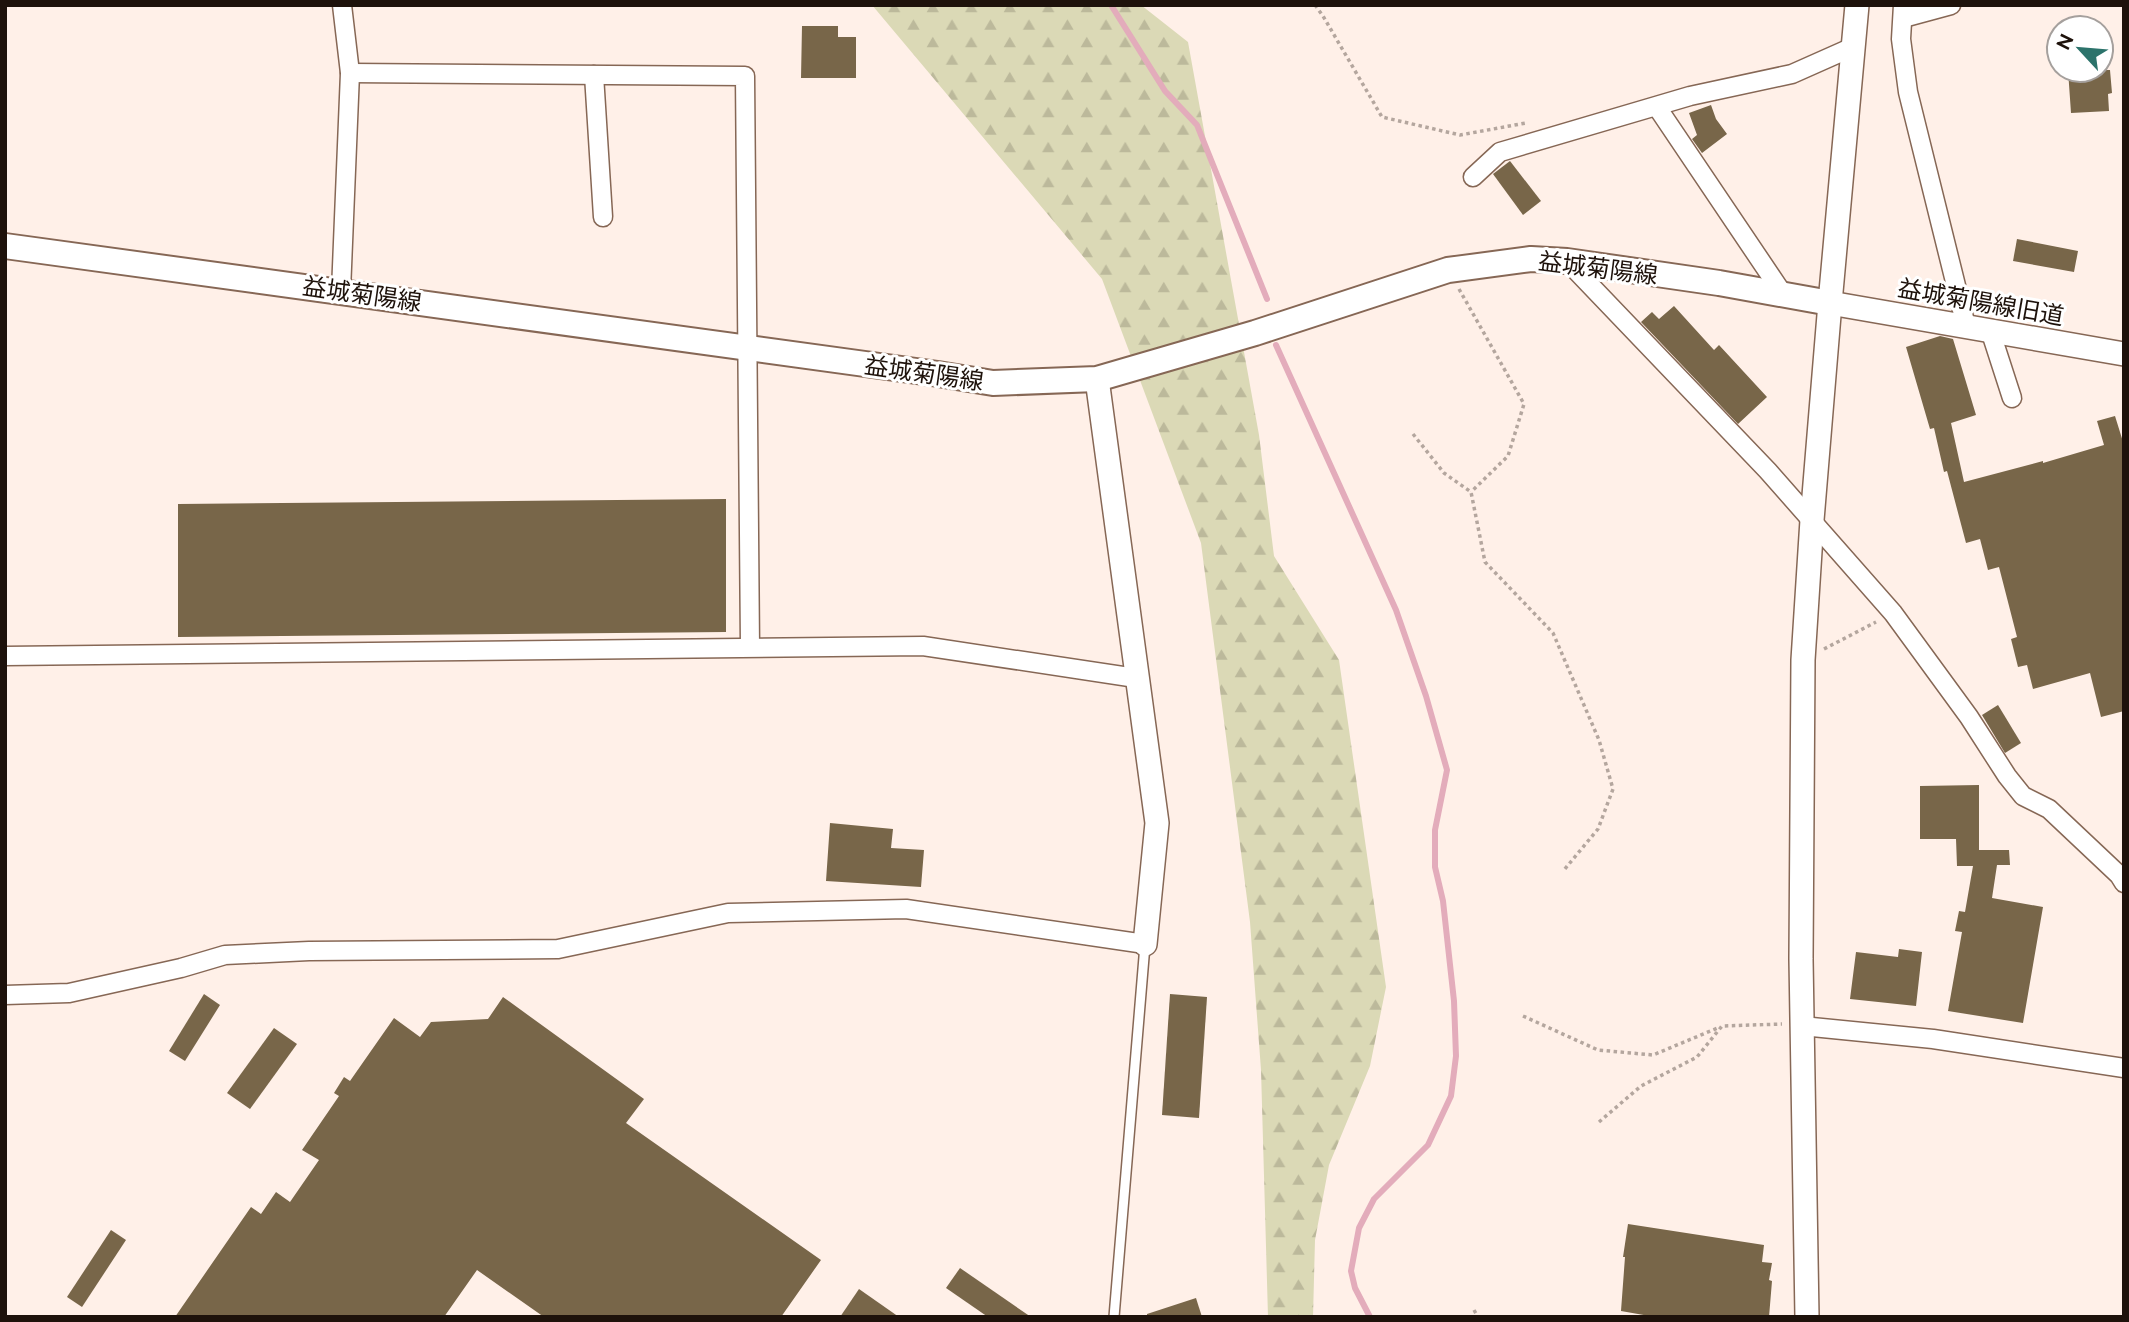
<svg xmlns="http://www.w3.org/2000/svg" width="2129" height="1322" font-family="Raleway,'Noto Sans JP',sans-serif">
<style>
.forest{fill:url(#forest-firs)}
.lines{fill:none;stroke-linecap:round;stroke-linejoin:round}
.stream{stroke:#e3acbb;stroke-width:6}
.building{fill:#786649}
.service-casing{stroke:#866755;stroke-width:12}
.minor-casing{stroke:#866755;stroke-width:21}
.tertiary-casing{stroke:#866755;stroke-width:26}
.secondary-casing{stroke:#866755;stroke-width:28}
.path{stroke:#b4a69e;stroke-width:3.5;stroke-dasharray:3.5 3.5;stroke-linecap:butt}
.service{stroke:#fff;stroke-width:9}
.minor{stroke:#fff;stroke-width:18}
.tertiary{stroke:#fff;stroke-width:23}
.secondary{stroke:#fff;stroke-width:24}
.labels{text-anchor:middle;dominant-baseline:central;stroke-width:6;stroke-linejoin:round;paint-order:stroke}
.street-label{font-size:24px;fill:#1e120b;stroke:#fff}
</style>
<defs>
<pattern id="forest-firs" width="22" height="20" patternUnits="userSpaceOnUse" patternTransform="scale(1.75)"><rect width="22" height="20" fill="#dbd9b6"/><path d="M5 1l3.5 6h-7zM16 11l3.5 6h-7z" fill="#bcb99b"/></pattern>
</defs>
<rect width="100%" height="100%" fill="#fff0e8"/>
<polygon class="forest" points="872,5 1141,5 1188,42 1259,435 1274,556 1339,660 1386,987 1370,1066 1329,1165 1315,1240 1313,1317 1268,1317 1261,1070 1250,922 1201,543 1102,279"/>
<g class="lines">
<g class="stream">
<polyline points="1111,5 1165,91 1197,125 1267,299"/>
<polyline points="1276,345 1396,610 1426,696 1447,770 1435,830 1435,867 1443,901 1454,1001 1456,1056 1451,1096 1428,1145 1374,1199 1359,1228 1351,1271 1355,1288 1370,1317"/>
</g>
</g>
<g class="building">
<polygon points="802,26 838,26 838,37 856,37 856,78 801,78"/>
<polygon points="2068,70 2110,70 2112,93 2108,94 2109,111 2071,113"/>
<polygon points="1711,105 1716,119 1727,134 1702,153 1692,139 1697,135 1689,113"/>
<polygon points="1510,161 1541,201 1523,215 1493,174"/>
<polygon points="2017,239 2078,251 2074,272 2013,261"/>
<polygon points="1674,306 1714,350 1719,345 1767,397 1738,424 1641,322 1652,312 1659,319"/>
<polygon points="1940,336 1953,339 1976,415 1951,423 1964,482 2043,461 2043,463 2104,445 2097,421 2115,416 2124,445 2124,711 2101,717 2090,673 2033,689 2027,665 2018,667 2011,639 2017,637 1999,567 1988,570 1980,539 1966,543 1947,471 1944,472 1934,428 1930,429 1906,347"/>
<polygon points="726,499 726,632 178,637 178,504"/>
<polygon points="1998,705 2021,743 2005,753 1982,715"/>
<polygon points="1979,785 1979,850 2009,850 2010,865 1997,865 1992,898 2043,907 2023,1023 1948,1011 1962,932 1955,931 1959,911 1965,912 1973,866 1957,866 1956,839 1920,839 1920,786"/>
<polygon points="830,823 893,829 891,848 924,850 921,887 826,881"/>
<polygon points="1899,949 1922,952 1916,1006 1850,999 1856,952 1898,957"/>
<polygon points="204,994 220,1005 185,1061 169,1051"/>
<polygon points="1170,994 1207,997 1199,1118 1162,1115"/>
<polygon points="503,997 644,1099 626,1123 821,1260 781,1317 544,1317 477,1270 444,1317 175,1317 251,1207 261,1214 276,1192 290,1202 319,1160 302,1150 339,1096 334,1093 344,1077 350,1081 394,1018 420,1037 431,1022 488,1019"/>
<polygon points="274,1028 297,1044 250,1109 227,1093"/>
<polygon points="1628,1224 1764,1245 1762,1262 1772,1263 1769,1280 1772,1281 1769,1317 1655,1317 1621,1311 1625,1257 1623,1257"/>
<polygon points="111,1230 126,1240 82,1307 67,1297"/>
<polygon points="960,1268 1031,1317 988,1317 946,1288"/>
<polygon points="859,1289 899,1317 840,1317"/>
<polygon points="1196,1298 1202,1317 1147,1317 1147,1314"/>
</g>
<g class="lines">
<defs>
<polyline id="service" points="1114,1317 1145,945"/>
<g id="minor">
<polyline points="1903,5 1901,39 1908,92 1966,326"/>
<polyline points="1903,18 1951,5"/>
<polyline points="350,73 745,76 750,647"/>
<polyline points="594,75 603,217"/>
<polyline points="1657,107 1783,294"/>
<polyline points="1473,177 1500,152 1690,96 1792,74 1855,46"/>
<polyline points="1567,261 1768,471 1893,613 1969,717 2007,776 2023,796 2049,809 2119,875 2124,883"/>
<polyline points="341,291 350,73 342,5"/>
<polyline points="1990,330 2012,398"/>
<polyline points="5,656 923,646 1136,678"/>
<polyline points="5,995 69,993 181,968 225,955 309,951 558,949 728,913 906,909 1145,944"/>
<polyline points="1802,1026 1933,1039 2124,1068"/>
</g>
<g id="tertiary">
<polyline points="1830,303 2124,354"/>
<polyline points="1097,379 1157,823 1145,944"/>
<polyline points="1807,1317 1801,959 1803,660 1812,520 1830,303 1857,5"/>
</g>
<polyline id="secondary" points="5,246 938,374 993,383 1097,379 1255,333 1448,270 1531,259 1567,261 1719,283 1830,303"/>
</defs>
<use href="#service" class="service-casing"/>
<use href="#minor" class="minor-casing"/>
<use href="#tertiary" class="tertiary-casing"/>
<use href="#secondary" class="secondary-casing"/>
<g class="path">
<polyline points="1315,5 1323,16 1382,117 1460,135 1526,123"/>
<polyline points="1459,289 1524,404 1508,456 1471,492"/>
<polyline points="1413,434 1444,473 1471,492 1485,562 1553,633 1599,740 1613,789 1598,829 1564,870"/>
<polyline points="1824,649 1876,622"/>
<polyline points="1523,1016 1598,1050 1653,1055 1720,1027"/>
<polyline points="1599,1122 1641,1086 1697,1057 1722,1026 1782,1024"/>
<polyline points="1474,1310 1478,1317"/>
</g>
<use href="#service" class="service"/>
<use href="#minor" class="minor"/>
<use href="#tertiary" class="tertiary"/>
<use href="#secondary" class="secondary"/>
</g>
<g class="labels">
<g class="street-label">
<text transform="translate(1598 268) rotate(7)">益城菊陽線</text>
<text transform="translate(362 294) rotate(8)">益城菊陽線</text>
<text transform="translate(1981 302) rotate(10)">益城菊陽線旧道</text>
<text transform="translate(924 373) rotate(8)">益城菊陽線</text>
</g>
</g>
<rect width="2129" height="1322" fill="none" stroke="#1e120b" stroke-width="14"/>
<g transform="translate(2080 49) rotate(296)"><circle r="33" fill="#ffffff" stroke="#a5a09d" stroke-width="2"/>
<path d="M0-5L12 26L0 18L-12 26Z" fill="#2c736b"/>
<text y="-10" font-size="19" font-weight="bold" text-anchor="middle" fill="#1e120b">N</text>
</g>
</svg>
